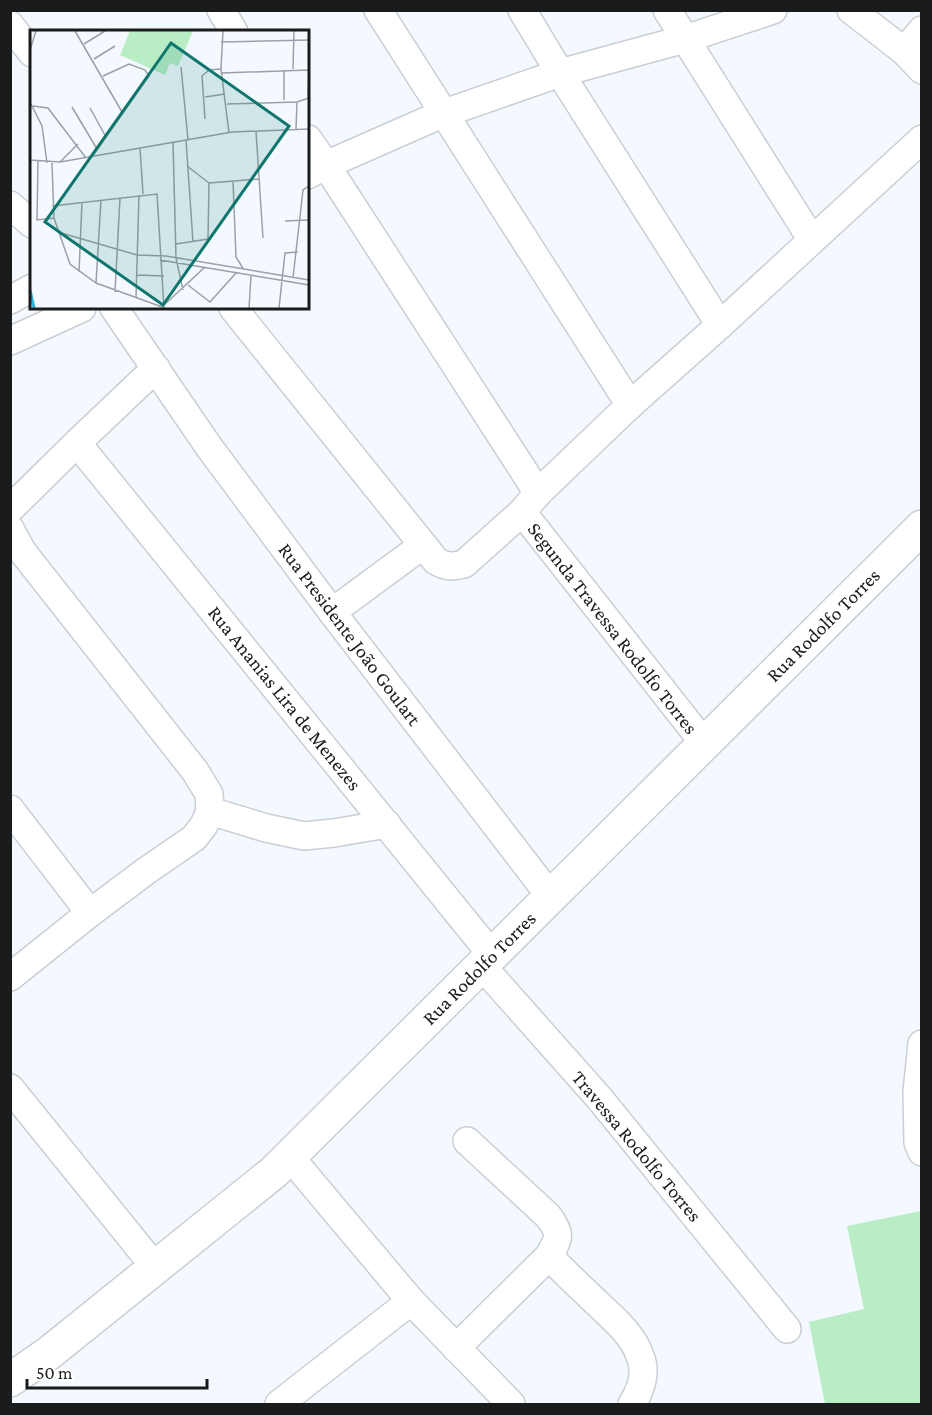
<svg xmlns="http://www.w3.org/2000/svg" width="932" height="1415" font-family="'Crimson Pro',serif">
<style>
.green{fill:#b8edc5}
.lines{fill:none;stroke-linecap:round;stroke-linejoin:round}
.street-casing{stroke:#cacfd4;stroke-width:30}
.secondary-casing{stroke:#cacfd4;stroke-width:36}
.street{stroke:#fff;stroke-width:27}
.secondary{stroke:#fff;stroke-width:33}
.labels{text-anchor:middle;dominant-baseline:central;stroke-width:4.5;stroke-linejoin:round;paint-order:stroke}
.street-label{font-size:20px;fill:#191b1d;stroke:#fff}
.inset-river{fill:none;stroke:#2db0d5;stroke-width:3}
.inset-road{fill:none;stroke:#9ca0a4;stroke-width:1.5}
.view{fill:#0f766e;fill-opacity:0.15;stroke:#0f766e;stroke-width:3}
.inset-edge{fill:none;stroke:#191b1d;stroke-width:3}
</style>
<rect width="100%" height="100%" fill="#f3f9fe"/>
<polygon class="green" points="921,1211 921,1404 825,1404 809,1322 864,1309 847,1226"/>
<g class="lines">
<defs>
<g id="street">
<polyline points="221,10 234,32"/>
<polyline points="378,10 630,405"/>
<polyline points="522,10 560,73 720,325"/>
<polyline points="667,10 812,240"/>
<polyline points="851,10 904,51 922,70"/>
<polyline points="10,25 32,53"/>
<polyline points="904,51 922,30"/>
<polyline points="308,139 326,165 538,493"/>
<polyline points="308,175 326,165 442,114 560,73 685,39 773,10"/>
<polyline points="10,205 32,224"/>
<polyline points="10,300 32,288"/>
<polyline points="114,308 209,447 332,612 551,897"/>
<path d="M233 308 436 561C446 567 453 567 464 564L522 512 538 493 630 405 720 325 922 139"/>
<polyline points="10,341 82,308"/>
<polyline points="77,443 492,955"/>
<polyline points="10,509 77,443 156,368"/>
<polyline points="522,512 704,743"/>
<polyline points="10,529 22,551 195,771 209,794 210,811 204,825 194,838 146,871 90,913 10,977"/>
<polyline points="332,612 423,545"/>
<polyline points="10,809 90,913"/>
<polyline points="210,811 266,828 304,836 334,833 387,824"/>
<polyline points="482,966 600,1099 787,1329"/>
<polyline points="922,1044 917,1092 918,1143 922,1152"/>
<polyline points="10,1088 155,1267"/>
<polyline points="290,1157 411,1301 511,1404"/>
<path d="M549 1256C564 1272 580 1287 596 1302 611 1317 633 1334 640 1356 647 1372 641 1390 632 1404"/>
<path d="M456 1348 549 1256C559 1237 562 1235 548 1216L467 1141"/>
<polyline points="279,1404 411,1301"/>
</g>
<polyline id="secondary" points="10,1380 49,1353 274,1172 922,527"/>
</defs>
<use href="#street" class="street-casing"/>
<use href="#secondary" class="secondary-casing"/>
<use href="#street" class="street"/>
<use href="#secondary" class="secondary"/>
</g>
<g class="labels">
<g class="street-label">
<text transform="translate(823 625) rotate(-45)">Rua Rodolfo Torres</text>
<text transform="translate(613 628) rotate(52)">Segunda Travessa Rodolfo Torres</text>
<text transform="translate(350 634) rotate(53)">Rua Presidente João Goulart</text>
<text transform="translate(285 698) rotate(51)">Rua Ananias Lira de Menezes</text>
<text transform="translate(479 968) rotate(-45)">Rua Rodolfo Torres</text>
<text transform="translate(637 1146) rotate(50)">Travessa Rodolfo Torres</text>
</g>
</g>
<g transform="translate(30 30)">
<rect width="279" height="279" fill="#f3f9fe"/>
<path d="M100 1H163L148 36 140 33 135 45 90 25Z" fill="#b8edc5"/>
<path class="inset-river" d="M0 260 4 278"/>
<path class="inset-road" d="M45 1 92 82M193 1 191 39 199 103M191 12 279 10M54 14 75 1M0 20 6 1M64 29 85 16M151 37 158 110M263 39 264 1M192 43 279 40M175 67 195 64M278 68 279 40M254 70V40M0 72 12 96 17 133M197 74 267 72 279 68M3 76 18 78 56 128M42 77 67 119M60 78 76 107M175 89 172 46 179 40 191 39M266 99 267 72M226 101 233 208M156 110 163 212M143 112 146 228 153 260M110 118 113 164M62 127 119 46 115 40 99 34 73 46M0 130 30 132 202 102 279 99M8 130 7 190 24 188M30 132 48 114M22 133 24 188 40 234 66 253 135 278M157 136 179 153M203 151 206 227 214 240M22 176 127 164 134 278M255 191 279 190M28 202 107 225 136 226 279 250M146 214 178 209 179 153 229 149M130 230 279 255M49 242 52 172M107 245 134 246M263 248 273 160 279 156M66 253 71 170M158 255 180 272 206 243M85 262 90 168M106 268 109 165M134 275 174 238M219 278 221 246M249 278 255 223 268 222"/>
<path class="view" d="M141 13 259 96 133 275 15 192Z"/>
<rect width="279" height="279" class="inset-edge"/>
</g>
<rect width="932" height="1415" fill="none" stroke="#191b1d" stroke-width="24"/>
<path d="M27 1379v9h180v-9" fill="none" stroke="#191b1d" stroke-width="3"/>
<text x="36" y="1379" font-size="18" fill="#191b1d" stroke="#ffffff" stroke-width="4.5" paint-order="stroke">50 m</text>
</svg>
